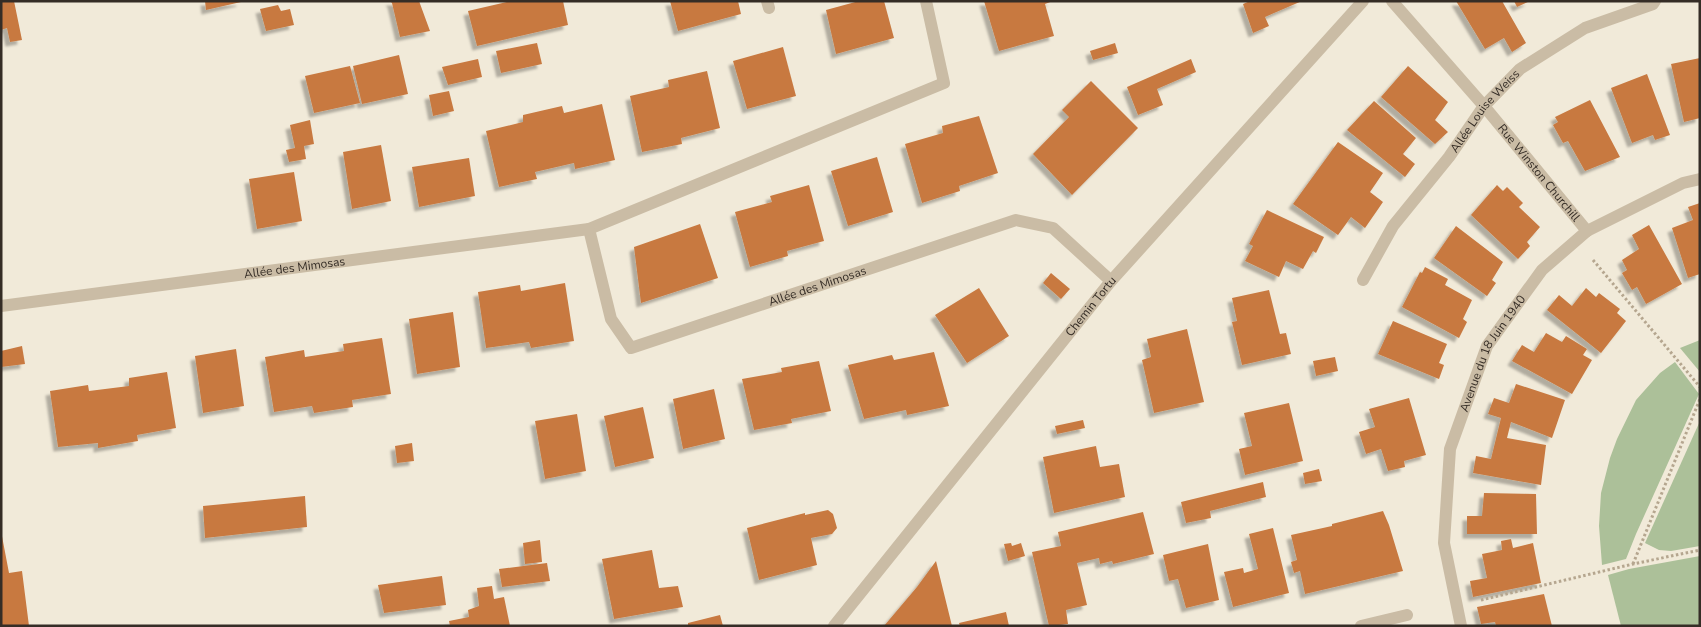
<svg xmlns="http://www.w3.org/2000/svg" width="1701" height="627" font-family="'Nunito Sans',sans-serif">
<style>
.green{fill:#acc099}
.building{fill:#c87940;filter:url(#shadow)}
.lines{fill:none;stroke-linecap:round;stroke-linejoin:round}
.path{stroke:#b5a68f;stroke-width:3;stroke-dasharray:2.5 2.5;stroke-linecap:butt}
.minor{stroke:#cabca5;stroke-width:12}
.labels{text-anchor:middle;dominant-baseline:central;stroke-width:5;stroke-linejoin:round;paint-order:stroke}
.street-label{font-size:12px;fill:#352d26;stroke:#f9f3e5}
</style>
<defs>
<filter id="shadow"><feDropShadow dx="-4.5" dy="4.5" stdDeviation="1" flood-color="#0004"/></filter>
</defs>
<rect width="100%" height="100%" fill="#f1ead9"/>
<g class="green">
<polygon points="1700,340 1700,372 1680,348"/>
<polygon points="1675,362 1699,394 1636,534 1626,559 1602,565 1599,526 1601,493 1610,458 1617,439 1636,400 1660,373"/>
<polygon points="1700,421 1700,546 1671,551 1659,550 1645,543"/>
<polygon points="1700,556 1700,626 1621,626 1608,575 1629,569"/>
</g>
<g class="building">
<polygon points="1,1 14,1 22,40 10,42 7,28 1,30"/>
<polygon points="205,1 241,1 241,2 206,10"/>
<polygon points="390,1 419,1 430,31 400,37 392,3"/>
<polygon points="511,1 563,1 568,25 477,46 468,11"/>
<polygon points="670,1 738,1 741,14 678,31"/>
<polygon points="859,1 884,1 894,38 836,54 826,10"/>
<polygon points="984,1 1053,1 1045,4 1054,36 999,51"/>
<polygon points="1250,1 1302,1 1265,17 1269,26 1253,33 1243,4"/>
<polygon points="1456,1 1502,1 1526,43 1512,52 1504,38 1485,49"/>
<polygon points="1514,1 1530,1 1517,7"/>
<polygon points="278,5 281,11 290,9 294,25 266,31 260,9"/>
<polygon points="537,43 542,64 501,73 496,51"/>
<polygon points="1115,43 1118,53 1093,60 1090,51"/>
<polygon points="783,47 796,96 747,109 733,61"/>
<polygon points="399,55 408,94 362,104 353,66"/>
<polygon points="1700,58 1700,118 1684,122 1671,64"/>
<polygon points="478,59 482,77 448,85 442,67"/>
<polygon points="1191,59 1196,72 1157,89 1163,105 1138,115 1127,87"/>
<polygon points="350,66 360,103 314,113 305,76"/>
<polygon points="1408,66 1448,102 1435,120 1448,132 1435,144 1381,97"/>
<polygon points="707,71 720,128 681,138 682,144 642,152 630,96 669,87 668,80"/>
<polygon points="1647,74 1670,135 1655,140 1653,135 1632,143 1611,88"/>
<polygon points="1091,81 1138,128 1072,195 1033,154 1069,117 1062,110"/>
<polygon points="449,91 454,111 433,116 429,95"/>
<polygon points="1590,100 1620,157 1585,171 1568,141 1563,143 1553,125 1558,122 1555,117"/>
<polygon points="1374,101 1416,138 1403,154 1415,164 1405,177 1347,130"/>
<polygon points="602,104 615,160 575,169 574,163 535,172 537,179 499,187 486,131 523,122 523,115 562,106 564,113"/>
<polygon points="979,116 998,173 959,186 960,191 922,203 905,144 943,133 942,126"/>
<polygon points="310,120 314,144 304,146 306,159 289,162 286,150 295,148 290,125"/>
<polygon points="1338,142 1383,173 1370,192 1383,202 1365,228 1351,217 1338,235 1293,204"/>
<polygon points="381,145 391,201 352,209 343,152"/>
<polygon points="877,157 893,212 848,226 831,171"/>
<polygon points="469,158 475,196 419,207 412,167"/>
<polygon points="294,172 302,221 257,229 249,179"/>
<polygon points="809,185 824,241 787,251 788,256 750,267 735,212 772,202 770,196"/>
<polygon points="1497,185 1503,191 1507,187 1523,203 1519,207 1540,227 1527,242 1530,246 1518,259 1471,215"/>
<polygon points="1700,203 1700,274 1688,278 1672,228 1693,220 1688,207"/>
<polygon points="1267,210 1324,237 1316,253 1313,251 1303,269 1286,261 1279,277 1245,261 1253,246 1249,244"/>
<polygon points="700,224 718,278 641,303 634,247"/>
<polygon points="1649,225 1682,284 1646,304 1637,287 1632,290 1622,273 1627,270 1622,260 1639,249 1632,235"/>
<polygon points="1456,226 1503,262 1492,280 1496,283 1487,296 1434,258"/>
<polygon points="1425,267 1448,279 1445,285 1472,300 1463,319 1467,322 1459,338 1402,307 1420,272 1422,273"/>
<polygon points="1051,273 1070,289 1061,299 1043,283"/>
<polygon points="565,283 574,341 531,348 529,342 486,348 478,292 520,285 521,291"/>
<polygon points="979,288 1009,336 967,363 935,315"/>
<polygon points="1586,288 1596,297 1599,293 1620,309 1617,313 1626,321 1601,353 1547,310 1559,295 1572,306"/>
<polygon points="1269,290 1280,334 1286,333 1291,354 1242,365 1232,322 1237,321 1232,298"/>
<polygon points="453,312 460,367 417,374 409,319"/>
<polygon points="1393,321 1447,344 1439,363 1444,365 1439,379 1378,354"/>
<polygon points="1187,329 1204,402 1154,413 1142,360 1151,357 1147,339"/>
<polygon points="1546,333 1562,342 1566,336 1587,349 1583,355 1592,360 1572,394 1512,361 1522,345 1534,352"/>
<polygon points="382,338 391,394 352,400 353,407 314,413 312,406 274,412 265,357 304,350 305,357 344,351 343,344"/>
<polygon points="22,346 25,364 1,367 1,351"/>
<polygon points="236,349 244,406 203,413 195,356"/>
<polygon points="934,352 949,406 907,415 906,410 864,419 848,365 892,355 894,360"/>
<polygon points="1335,357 1338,371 1316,376 1313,361"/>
<polygon points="819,361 831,411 791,419 792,423 754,430 742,379 782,372 781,368"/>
<polygon points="167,372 176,428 137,435 138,441 98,448 98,443 58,447 50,391 88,385 89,391 129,386 129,378"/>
<polygon points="1516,384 1565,400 1552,438 1511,422 1507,438 1546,445 1541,485 1473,473 1476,456 1491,459 1501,418 1488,414 1494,398 1509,403"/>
<polygon points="714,389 725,439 683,449 673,399"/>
<polygon points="1409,398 1426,455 1404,461 1405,467 1388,471 1381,449 1366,454 1359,432 1375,427 1369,409"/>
<polygon points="1289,403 1303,461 1245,475 1239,449 1252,446 1244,413"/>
<polygon points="643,407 654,458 615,467 604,416"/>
<polygon points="577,414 586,471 545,479 535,421"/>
<polygon points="1083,420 1085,428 1057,434 1055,426"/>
<polygon points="412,443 414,461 397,463 395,446"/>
<polygon points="1096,446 1100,467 1119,464 1125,497 1054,513 1043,457"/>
<polygon points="1319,469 1322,481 1305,484 1303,473"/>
<polygon points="1263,482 1266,497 1210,511 1211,518 1186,523 1181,502"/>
<polygon points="1484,493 1536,494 1537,534 1467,534 1467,516 1482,516"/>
<polygon points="305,496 307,527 205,538 203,506"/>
<polygon points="828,510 833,514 837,528 832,534 811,538 817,565 759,580 747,528 805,513 805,515"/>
<polygon points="1383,511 1389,525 1403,571 1305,594 1300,571 1294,573 1291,562 1297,560 1291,535 1332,526 1332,524"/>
<polygon points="1143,512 1154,554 1113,564 1112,561 1100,564 1099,558 1077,563 1087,605 1066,610 1068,624 1049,626 1032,552 1061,546 1058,532"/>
<polygon points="1273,528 1289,593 1233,607 1224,572 1243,568 1244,573 1258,569 1249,534"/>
<polygon points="1,531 9,573 22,571 29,626 1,626"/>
<polygon points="1511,539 1513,548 1533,543 1541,583 1473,597 1470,581 1487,578 1482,554 1502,550 1501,541"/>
<polygon points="540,540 542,562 525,564 523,543"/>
<polygon points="1011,543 1012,546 1021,543 1025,556 1008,561 1004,544"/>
<polygon points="1208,544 1219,600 1186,608 1178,579 1169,581 1163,555"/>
<polygon points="652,550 659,588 678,586 683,607 614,619 602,559"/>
<polygon points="936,561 952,626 884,626 917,587"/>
<polygon points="547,563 550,581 502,587 499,569"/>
<polygon points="442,576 446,605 384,613 378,585"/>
<polygon points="492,586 494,599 504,597 510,626 450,626 449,621 469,617 468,610 479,606 477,588"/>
<polygon points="1544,594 1552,626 1496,626 1495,622 1481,624 1477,607"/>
<polygon points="1006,612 1009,626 960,626 959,623"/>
<polygon points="720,615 723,626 688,626 688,623"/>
</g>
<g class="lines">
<g class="path">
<polyline points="1593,260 1700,387"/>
<polyline points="1633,564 1700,399"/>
<polyline points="1481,600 1633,564 1700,550"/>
</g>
<g class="minor">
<polyline points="767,1 769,8"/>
<path id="s1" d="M926 1 944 83 589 229 611 319 631 348 1016 220 1053 228 1111 281"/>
<path id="s2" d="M1392 1 1484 106 1587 231"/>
<path id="s3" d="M1363 280 1393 226 1449 157 1484 106 1520 69 1585 28 1653 4 1655 1"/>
<path id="s4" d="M1 306 589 229"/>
<path id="s5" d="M834 626 1111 281 1363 1"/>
<polyline points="1361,626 1407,615"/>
<path id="s6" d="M1461 626 1444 543 1450 449 1487 346 1542 270 1587 231 1683 183 1700 179"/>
</g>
</g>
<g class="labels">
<g class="street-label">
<text stroke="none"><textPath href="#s3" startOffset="209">Allée Louise Weiss</textPath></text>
<text stroke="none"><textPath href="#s2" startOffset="226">Rue Winston Churchill</textPath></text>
<text stroke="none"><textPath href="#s4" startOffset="296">Allée des Mimosas</textPath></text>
<text stroke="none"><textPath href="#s1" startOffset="792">Allée des Mimosas</textPath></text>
<text stroke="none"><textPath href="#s5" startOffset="410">Chemin Tortu</textPath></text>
<text stroke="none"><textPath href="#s6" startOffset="284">Avenue du 18 Juin 1940</textPath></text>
</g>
</g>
<rect width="1701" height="627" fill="none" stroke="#352d26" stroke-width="5"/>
</svg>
